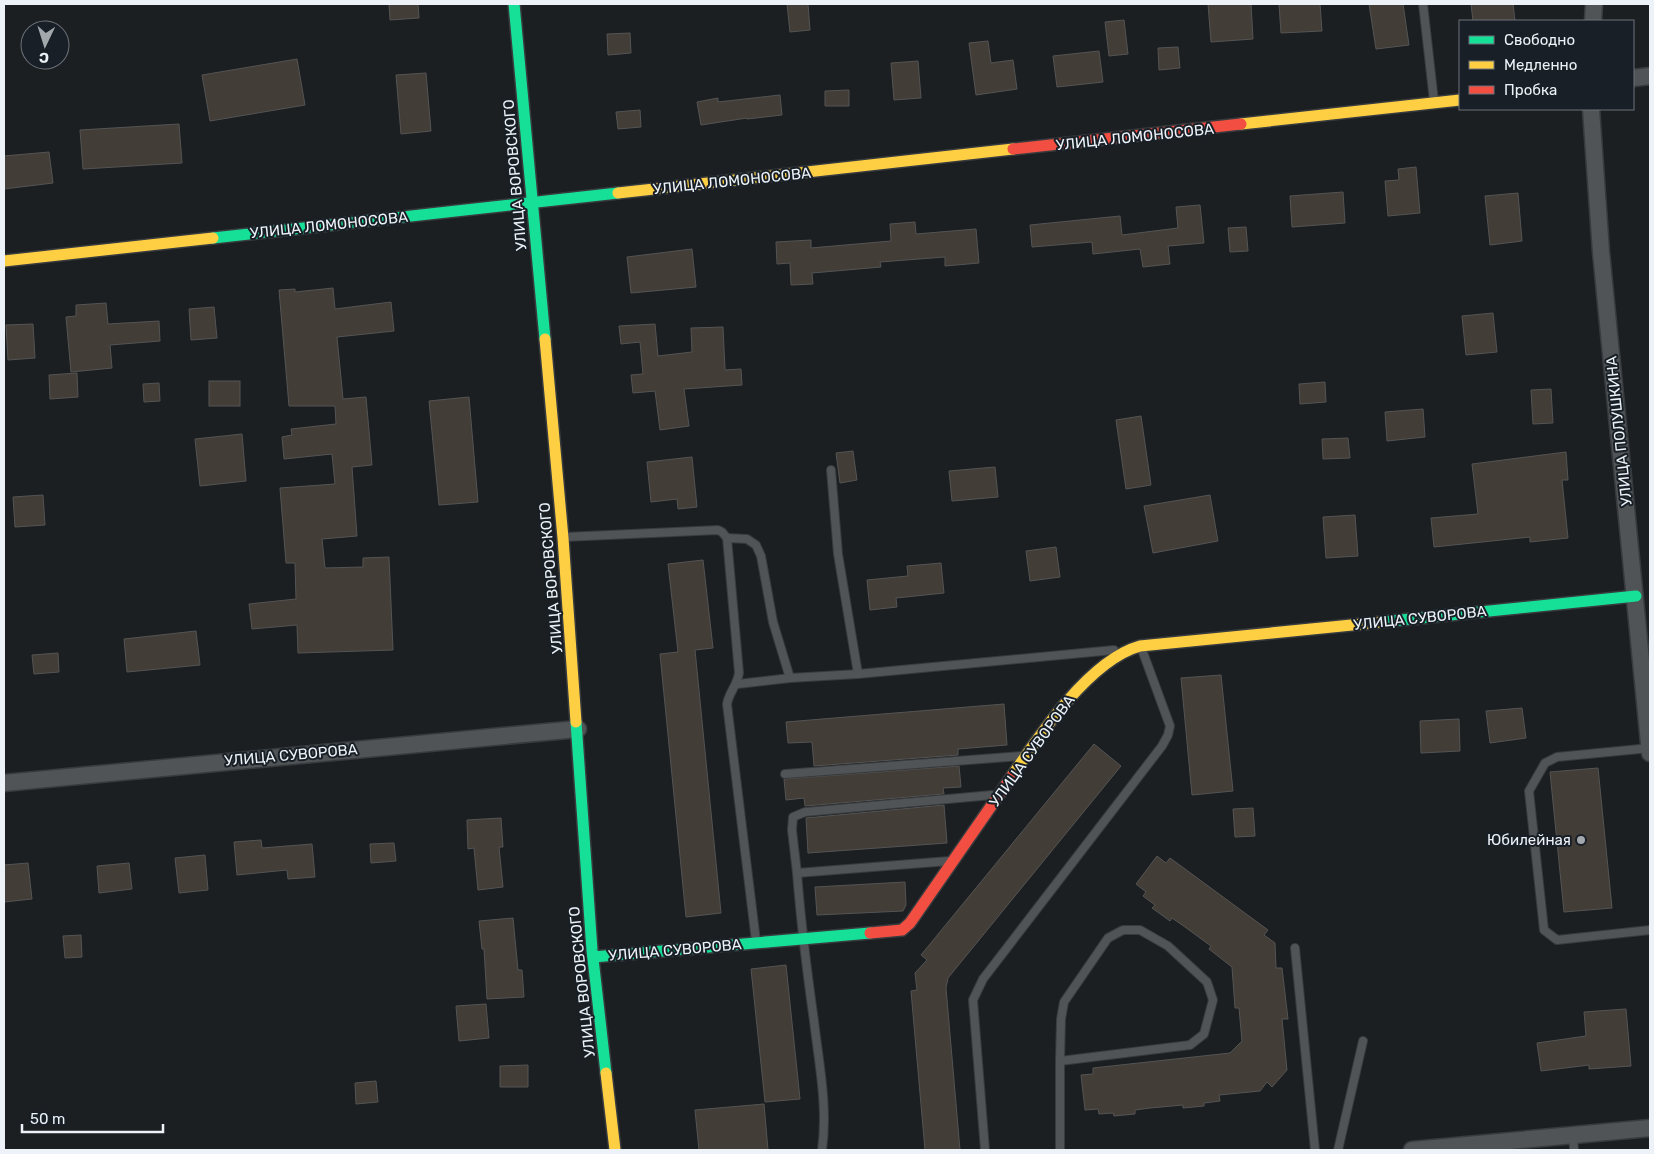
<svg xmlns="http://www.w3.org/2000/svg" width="1654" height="1154" font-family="Rubik,sans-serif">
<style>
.building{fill:#423d36;stroke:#555454}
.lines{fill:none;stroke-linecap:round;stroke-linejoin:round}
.lane-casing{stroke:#383b3e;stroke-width:10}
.street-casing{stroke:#383b3e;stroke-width:19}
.fast-casing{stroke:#383b3e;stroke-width:14}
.slow-casing{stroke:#383b3e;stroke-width:14}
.jam-casing{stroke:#383b3e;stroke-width:14}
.lane{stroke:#515456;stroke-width:8}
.street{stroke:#515456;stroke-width:16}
.fast{stroke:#16e098;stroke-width:11}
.slow{stroke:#ffcf43;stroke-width:11}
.jam{stroke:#f24e42;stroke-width:11}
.poi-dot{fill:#a3a8ac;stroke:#181f26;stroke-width:2}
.labels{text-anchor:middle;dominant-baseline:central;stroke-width:4;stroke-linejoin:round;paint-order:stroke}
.street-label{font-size:15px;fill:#ecf2f7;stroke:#181f26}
.poi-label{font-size:15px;fill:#ecf2f7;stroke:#181f26;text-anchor:end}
</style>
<rect width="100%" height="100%" fill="#1c1f22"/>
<g class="building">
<polygon points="389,4 418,4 419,18 390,20"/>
<polygon points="787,4 808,4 810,30 790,32"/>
<polygon points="1208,4 1251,4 1253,39 1211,42"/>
<polygon points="1279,4 1320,4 1322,31 1281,33"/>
<polygon points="1369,4 1403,4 1409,45 1376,49"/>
<polygon points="1471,4 1513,4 1515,21 1473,21"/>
<polygon points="1124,20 1128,54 1109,56 1105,22"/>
<polygon points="630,33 631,53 608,55 607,34"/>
<polygon points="988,41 991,63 1013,60 1017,89 976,95 969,43"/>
<polygon points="1178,47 1180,68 1159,70 1158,48"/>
<polygon points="1099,51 1103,82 1057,87 1053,56"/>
<polygon points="297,59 305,105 210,121 202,75"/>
<polygon points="918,61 921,98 894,100 891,63"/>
<polygon points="426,73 431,131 401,134 396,75"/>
<polygon points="849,90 849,106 825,106 825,91"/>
<polygon points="780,95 782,115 747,119 747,118 701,125 697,102 718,98 718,102"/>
<polygon points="640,110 641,127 618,129 616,112"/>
<polygon points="179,124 182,163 83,169 80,130"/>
<polygon points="49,152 53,183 4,189 4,156"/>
<polygon points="1416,167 1420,213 1388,216 1385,181 1399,180 1398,169"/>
<polygon points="1343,192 1345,223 1292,227 1290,196"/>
<polygon points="1518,193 1522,241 1490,245 1485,196"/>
<polygon points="1200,205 1204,243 1168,246 1170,264 1143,267 1140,249 1093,254 1092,242 1032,247 1030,225 1120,216 1122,235 1178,228 1176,207"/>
<polygon points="915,222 916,234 976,229 979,263 945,266 945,257 880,262 881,267 812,273 813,284 791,285 790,263 777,264 776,242 811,240 811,248 891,241 890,224"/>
<polygon points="1246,227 1248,251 1230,252 1228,228"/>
<polygon points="692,249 696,287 631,293 627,257"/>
<polygon points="333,288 335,309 391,302 394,331 337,337 343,399 366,397 372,465 352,467 357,536 322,539 325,568 363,567 363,558 389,557 393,650 298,653 297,625 252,629 249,604 296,599 295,563 286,563 280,488 335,484 332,454 284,459 282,437 292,435 291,429 336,424 335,406 289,406 279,290 295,289 295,292"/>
<polygon points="106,303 108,324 159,321 160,341 110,345 112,368 71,372 66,317 76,316 76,305"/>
<polygon points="214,307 217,338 191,340 189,309"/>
<polygon points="1493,313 1497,352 1466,355 1462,316"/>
<polygon points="33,324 35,358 8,360 6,325"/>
<polygon points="655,324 658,356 692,352 691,328 723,327 725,370 741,369 742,385 684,389 689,426 660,430 655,391 633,393 631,375 643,374 640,342 621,344 619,326"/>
<polygon points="77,373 78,397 50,399 49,375"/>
<rect x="209" y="381" width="31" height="25"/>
<polygon points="1325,382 1326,402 1300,404 1299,384"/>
<polygon points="159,383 160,401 144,402 143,384"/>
<polygon points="1551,389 1553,423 1533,424 1531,390"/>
<polygon points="469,397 478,502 439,505 429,401"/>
<polygon points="1423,409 1425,437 1387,441 1385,412"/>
<polygon points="1141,416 1151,485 1126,489 1116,420"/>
<polygon points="242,434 246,481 200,486 195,439"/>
<polygon points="1348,438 1350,458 1323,459 1322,439"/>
<polygon points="853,451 857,480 840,483 836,453"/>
<polygon points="1566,452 1568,480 1562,480 1568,538 1530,542 1530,537 1434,547 1431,518 1478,514 1472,464"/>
<polygon points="692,457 697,507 678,509 677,499 651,502 647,462"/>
<polygon points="995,467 998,497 952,501 949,471"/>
<polygon points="43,495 45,525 15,527 13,497"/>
<polygon points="1210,495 1218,541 1153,553 1144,506"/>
<polygon points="1355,515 1358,556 1326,558 1323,517"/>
<polygon points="1056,547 1060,577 1030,581 1026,551"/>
<polygon points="703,560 713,648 695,650 721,913 686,917 660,654 678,652 668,564"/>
<polygon points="941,563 944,593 896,598 897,607 870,610 867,580 908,576 907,566"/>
<polygon points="196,631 200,665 127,672 124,639"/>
<polygon points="58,653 59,672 34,674 32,655"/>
<polygon points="1221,675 1233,791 1192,795 1181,678"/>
<polygon points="1004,704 1007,745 958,749 958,755 814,766 812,742 788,743 786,722"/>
<polygon points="1522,708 1526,738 1490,743 1486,711"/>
<polygon points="1459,719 1460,751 1421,753 1420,721"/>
<polygon points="1094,744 1121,766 948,978 946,988 960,1150 925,1150 911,991 917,990 915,973 927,960 921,955"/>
<polygon points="959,766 961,787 943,788 944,794 805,806 804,798 786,800 784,779"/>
<polygon points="1598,768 1612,908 1564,912 1550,772"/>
<polygon points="944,805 947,843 808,853 806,818"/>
<polygon points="1253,808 1255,836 1235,837 1233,809"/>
<polygon points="501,818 503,847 499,847 503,887 478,890 474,848 468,849 467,820"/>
<polygon points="261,840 262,848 312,844 315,877 288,879 287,870 237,875 234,842"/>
<polygon points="394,843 396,861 371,863 370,844"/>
<polygon points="205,855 208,890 179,893 175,858"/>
<polygon points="1157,856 1166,863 1170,858 1268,930 1264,935 1275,943 1276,968 1282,968 1288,1019 1282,1019 1287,1070 1272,1087 1267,1082 1260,1091 1219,1095 1220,1101 1204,1103 1204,1106 1183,1108 1183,1105 1150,1108 1135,1110 1135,1114 1114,1116 1113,1113 1099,1114 1098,1109 1085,1110 1081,1075 1093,1074 1093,1068 1230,1053 1242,1041 1239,1008 1235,1008 1232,967 1209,949 1211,946 1185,927 1172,918 1170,921 1152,908 1155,905 1143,896 1146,892 1136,884"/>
<polygon points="28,863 32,899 4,902 4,865"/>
<polygon points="129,863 132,889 99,893 97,866"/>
<polygon points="905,882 906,905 903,911 817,915 815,887"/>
<polygon points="513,918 518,970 522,970 524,997 487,999 484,949 482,949 479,921"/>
<polygon points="81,935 82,957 65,958 63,936"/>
<polygon points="786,965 800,1099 765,1102 751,969"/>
<polygon points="486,1004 489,1038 459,1041 456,1006"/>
<polygon points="1626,1009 1631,1066 1589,1069 1589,1065 1541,1071 1537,1043 1586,1036 1584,1012"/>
<polygon points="528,1065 528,1087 500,1087 500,1066"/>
<polygon points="376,1081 378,1102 356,1104 355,1083"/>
<polygon points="764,1104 768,1150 699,1150 695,1110"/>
</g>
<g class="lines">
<defs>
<g id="lane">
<polyline points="1423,4 1434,101"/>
<polyline points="831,470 838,554 858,674"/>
<path d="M565 537 718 530 722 532 727 538 739 673C737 686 729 692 727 704L756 941"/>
<polyline points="727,538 747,539 756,545 761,556 773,622 790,678"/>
<polyline points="738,684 790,678 858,674 1114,650"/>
<polyline points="1650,748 1557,757 1545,763 1529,791 1544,930 1557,940 1650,930"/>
<polyline points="785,774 1021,756"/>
<polyline points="797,873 792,830 793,817 805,812 992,795"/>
<polyline points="1295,948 1315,1150"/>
<polyline points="1060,1061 1190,1045 1204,1034 1213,1000 1207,982 1168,946 1140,930 1123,930 1108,938 1064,1002 1061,1019 1060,1061 1060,1150"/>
<polyline points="1573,1136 1574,1150"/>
<path d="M822 1150C828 1107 819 1064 814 1021 807 972 801 923 797 873L949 861"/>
<polyline points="985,1150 973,1000 983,979 1162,746 1168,735 1170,726 1141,647"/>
<polyline points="1338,1150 1363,1041"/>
</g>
<g id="street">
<polyline points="1593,21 1594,4"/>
<polyline points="1633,78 1650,76"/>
<polyline points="1591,109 1601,252 1650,753"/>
<polyline points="4,783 578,729"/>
<polyline points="1412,1150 1650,1128"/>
</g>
<g id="fast">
<polyline points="514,4 545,339"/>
<polyline points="213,238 618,193"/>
<polyline points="1382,622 1636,596"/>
<polyline points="576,722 592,950 606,1073"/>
<polyline points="593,957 870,933"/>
</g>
<g id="slow">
<polyline points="1241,124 1460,100"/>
<polyline points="618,193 1013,149"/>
<polyline points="4,261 213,238"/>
<polyline points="545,339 563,538 576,722"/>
<path d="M1012 776C1040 734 1090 660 1140 646L1382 622"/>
<polyline points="606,1073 615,1150"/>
</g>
<g id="jam">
<polyline points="1013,149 1241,124"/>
<polyline points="870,933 902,930 910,923 1012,776"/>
</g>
</defs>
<use href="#lane" class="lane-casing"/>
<use href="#street" class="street-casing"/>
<use href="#fast" class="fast-casing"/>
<use href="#slow" class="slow-casing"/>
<use href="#jam" class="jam-casing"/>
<use href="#lane" class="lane"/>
<use href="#street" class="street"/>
<use href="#fast" class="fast"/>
<use href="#slow" class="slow"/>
<use href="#jam" class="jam"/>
</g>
<circle class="poi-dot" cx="1581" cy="840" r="5"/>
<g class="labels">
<g class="street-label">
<text transform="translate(1135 137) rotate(-6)">УЛИЦА ЛОМОНОСОВА</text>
<text transform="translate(515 175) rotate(-95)">УЛИЦА ВОРОВСКОГО</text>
<text transform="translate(732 181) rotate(-6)">УЛИЦА ЛОМОНОСОВА</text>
<text transform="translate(329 225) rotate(-6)">УЛИЦА ЛОМОНОСОВА</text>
<text transform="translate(1619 431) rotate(-96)">УЛИЦА ПОЛУШКИНА</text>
<text transform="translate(551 578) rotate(-95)">УЛИЦА ВОРОВСКОГО</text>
<text transform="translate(1420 618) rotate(-6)">УЛИЦА СУВОРОВА</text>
<text transform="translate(1032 751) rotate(-54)">УЛИЦА СУВОРОВА</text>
<text transform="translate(291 755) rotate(-5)">УЛИЦА СУВОРОВА</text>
<text transform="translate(675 950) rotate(-5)">УЛИЦА СУВОРОВА</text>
<text transform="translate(582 982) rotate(-96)">УЛИЦА ВОРОВСКОГО</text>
</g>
<g class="poi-label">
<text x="1571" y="840">Юбилейная</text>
</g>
</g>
<rect width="1654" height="1154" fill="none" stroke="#ecf2f7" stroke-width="10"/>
<rect x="1459" y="20" width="175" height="90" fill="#181f26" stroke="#6d737a"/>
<rect x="1469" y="36" width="25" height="8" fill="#16e098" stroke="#6d737a"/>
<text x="1504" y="45" font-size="15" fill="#ecf2f7">Свободно</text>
<rect x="1469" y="61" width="25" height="8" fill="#ffcf43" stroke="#6d737a"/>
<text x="1504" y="70" font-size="15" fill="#ecf2f7">Медленно</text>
<rect x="1469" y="86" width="25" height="8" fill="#f24e42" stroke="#6d737a"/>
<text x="1504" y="95" font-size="15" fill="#ecf2f7">Пробка</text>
<g transform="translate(45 45) rotate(184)"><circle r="24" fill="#181f26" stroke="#6d737a"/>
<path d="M0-4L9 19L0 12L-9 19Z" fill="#a3a8ac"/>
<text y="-8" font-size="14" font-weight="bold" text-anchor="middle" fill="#ecf2f7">С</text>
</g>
<path d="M22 1124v8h141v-8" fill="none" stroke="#ecf2f7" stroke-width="2.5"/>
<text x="30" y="1124" font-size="15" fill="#ecf2f7" stroke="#181f26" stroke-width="4" paint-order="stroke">50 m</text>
</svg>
